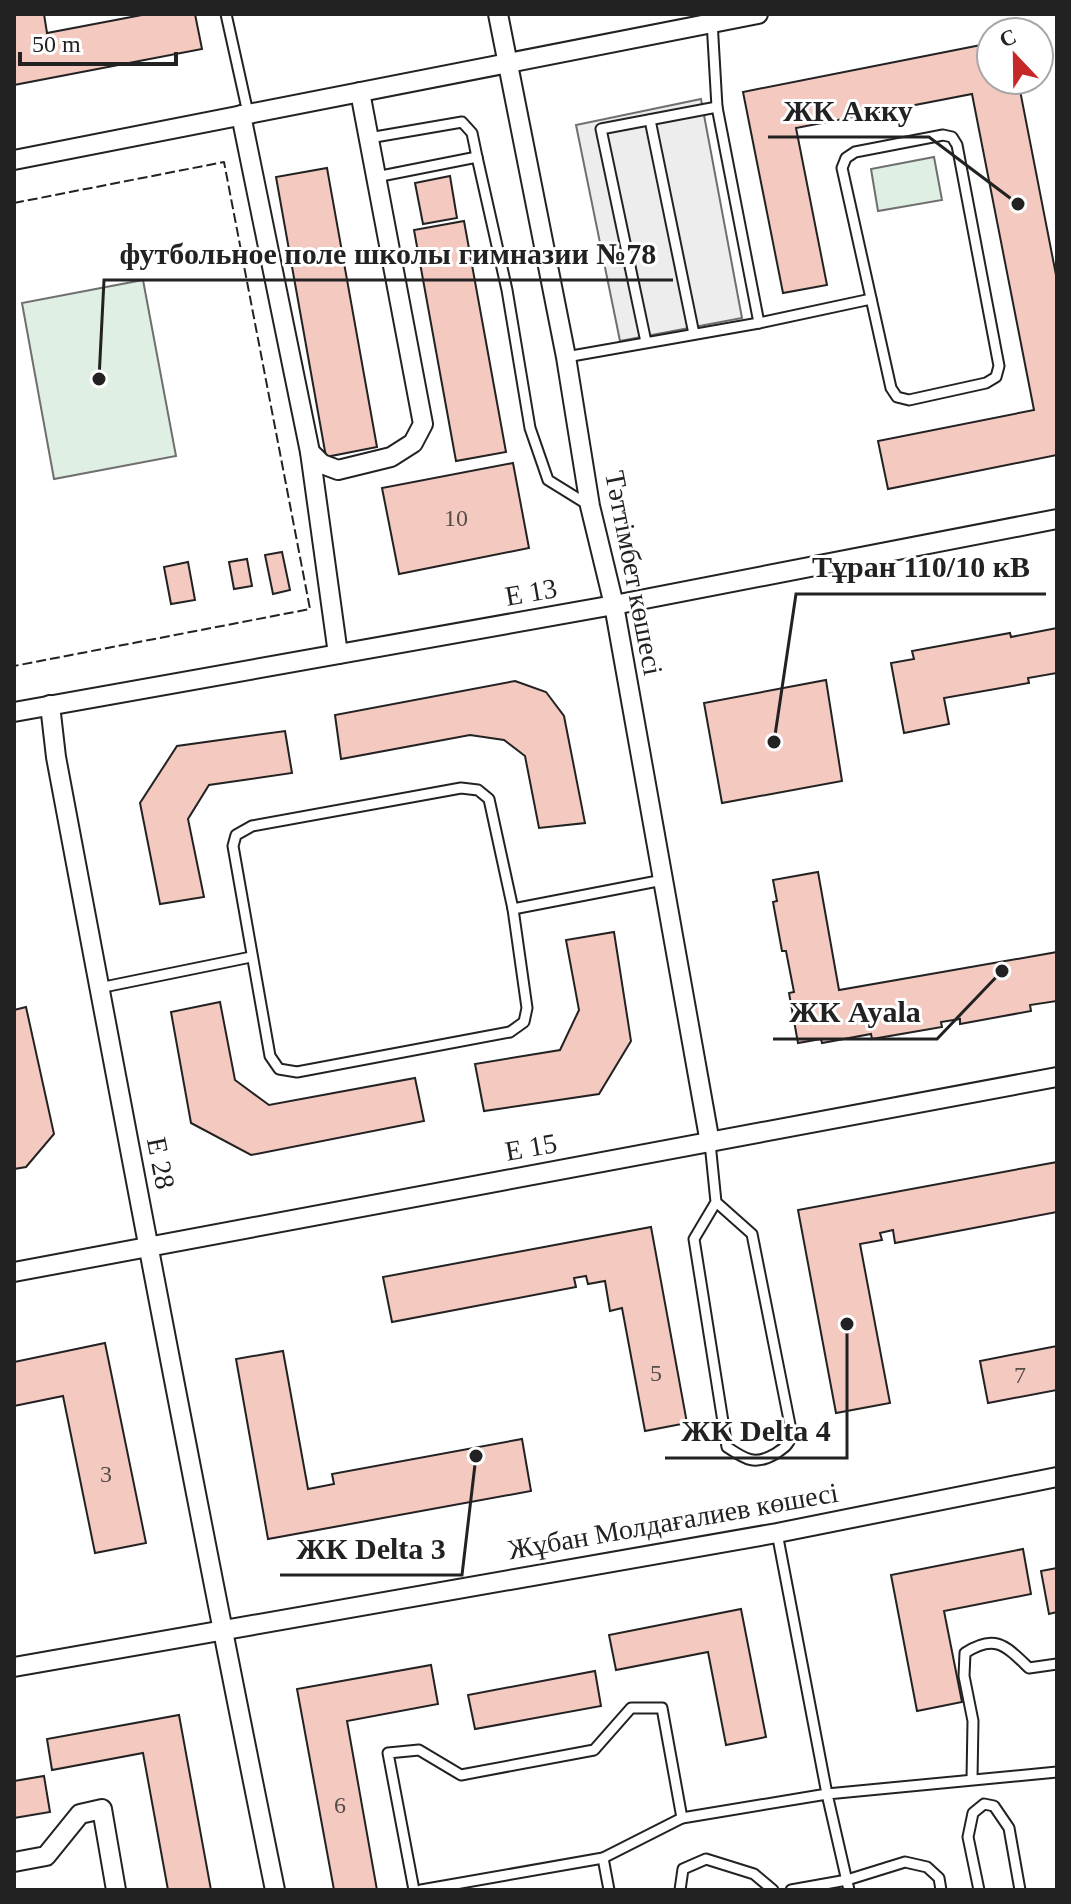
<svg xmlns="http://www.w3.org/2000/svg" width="1071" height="1904" font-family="Georgia,serif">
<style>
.green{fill:#e0efe3;stroke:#6f6f6f;stroke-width:2}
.parking{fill:#ededed;stroke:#6f6f6f;stroke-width:2}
.building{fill:#f3c9c0;stroke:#222;stroke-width:2}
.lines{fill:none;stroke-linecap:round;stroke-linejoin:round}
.service-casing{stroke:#222;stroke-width:13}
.minor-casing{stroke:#222;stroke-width:22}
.service{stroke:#fff;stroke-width:9}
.minor{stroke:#fff;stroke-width:18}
.fence{stroke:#222;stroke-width:2;stroke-dasharray:10 4;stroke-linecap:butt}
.labels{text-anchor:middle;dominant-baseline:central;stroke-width:6;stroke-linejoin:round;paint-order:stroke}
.number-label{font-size:24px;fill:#564c4a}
.street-label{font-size:28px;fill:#222;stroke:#fff}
.leader{fill:none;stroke:#222;stroke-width:3}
.callout-dot{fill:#222;stroke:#fff;stroke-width:3}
.callout-label{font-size:30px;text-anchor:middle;font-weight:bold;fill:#222;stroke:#fff;stroke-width:6;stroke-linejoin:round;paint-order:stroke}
</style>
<rect width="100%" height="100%" fill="#fff"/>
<g class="green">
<polygon points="934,157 942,200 878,211 871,169"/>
<polygon points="143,280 176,456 54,479 22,303"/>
</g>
<polygon class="parking" points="701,99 742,318 620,341 576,125"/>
<g class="building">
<polygon points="14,14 44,14 47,33 147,14 195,14 202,49 14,85"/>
<polygon points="991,43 991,80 1018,80 1057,280 1057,455 888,489 878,441 1034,410 972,94 796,128 827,285 783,293 743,92"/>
<polygon points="327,168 377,447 326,457 276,177"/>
<polygon points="450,176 457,218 423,224 415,183"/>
<polygon points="464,221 506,452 456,461 414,230"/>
<polygon points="513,463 529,548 399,574 382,488"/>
<polygon points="282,552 290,590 273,594 265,555"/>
<polygon points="247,559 252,586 234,589 229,562"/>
<polygon points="188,562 195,600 171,604 164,567"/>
<polygon points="1057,628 1057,673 1028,678 1029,683 944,698 949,724 904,733 891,663 914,659 912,651 1010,633 1011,637"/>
<polygon points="826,680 842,781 722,803 704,703"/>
<polygon points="515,681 546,692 564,716 585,823 539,828 525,756 504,740 470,735 341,759 335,715"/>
<polygon points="285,731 292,773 209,785 188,819 204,897 160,904 140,803 177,746"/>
<polygon points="818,872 839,990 1057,952 1057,1001 1030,1005 1031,1011 960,1024 960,1019 941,1022 942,1027 872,1039 871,1034 822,1043 821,1039 798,1043 789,993 794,992 786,951 782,951 773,902 777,901 773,880"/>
<polygon points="614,932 631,1041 599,1094 484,1111 475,1064 560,1050 579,1010 566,940"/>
<polygon points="220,1002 235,1080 269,1105 415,1078 424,1121 251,1155 191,1123 171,1012"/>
<polygon points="26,1007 54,1134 26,1167 14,1169 14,1010"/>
<polygon points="1057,1162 1057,1212 895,1243 893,1230 880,1233 882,1240 860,1244 890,1403 836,1413 798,1210"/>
<polygon points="651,1227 687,1423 645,1431 622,1308 610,1311 605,1281 588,1284 586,1276 574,1278 576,1287 392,1322 383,1277"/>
<polygon points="105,1343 146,1543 95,1553 63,1396 14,1406 14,1362"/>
<polygon points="1057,1346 1057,1390 988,1403 980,1361"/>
<polygon points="283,1351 308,1489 334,1484 332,1474 522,1439 531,1491 268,1539 236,1359"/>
<polygon points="1023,1549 1031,1594 944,1611 962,1702 917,1711 891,1575"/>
<polygon points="1057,1568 1057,1612 1049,1614 1041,1571"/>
<polygon points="741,1609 766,1737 726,1745 708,1652 616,1670 609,1635"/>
<polygon points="431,1665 438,1704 347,1721 377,1890 334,1890 297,1689"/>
<polygon points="595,1671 601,1706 475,1729 468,1695"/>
<polygon points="179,1715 211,1890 168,1890 143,1753 52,1770 47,1739"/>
<polygon points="44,1776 50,1812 14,1818 14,1781"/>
</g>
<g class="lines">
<defs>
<g id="service">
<polyline points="226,14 248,113"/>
<polyline points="712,21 717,107 759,323"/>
<polyline points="650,120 694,334"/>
<polygon points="943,135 952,137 957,145 999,366 996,377 986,383 909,400 897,397 891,388 842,168 846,158 855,152"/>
<polyline points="369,138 462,122 472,133 477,157"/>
<polyline points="376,177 477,157 507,290 530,428 548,480 590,506"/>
<polyline points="646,342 601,129 717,107"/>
<polyline points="566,357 759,323 871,299"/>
<polygon points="461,788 478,790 489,799 513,909 527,1008 524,1022 510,1032 297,1072 279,1069 270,1056 233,846 236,835 252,826"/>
<polyline points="513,909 663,880"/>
<polyline points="99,988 251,957"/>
<path d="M710 1143 716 1202 694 1239 727 1447C745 1459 754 1466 775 1454 784 1448 788 1446 792 1435L752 1234 716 1202"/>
<path d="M972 1779 973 1721 964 1676 965 1653C995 1633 1006 1646 1029 1668L1057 1664"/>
<polyline points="603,1858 609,1890"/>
<polyline points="414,1890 388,1753 419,1750 461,1775 594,1750 631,1708 662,1708 682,1818"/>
<polyline points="421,1890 603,1858 682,1818 827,1794 777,1533"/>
<polyline points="680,1890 683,1869 706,1859 754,1874 773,1890"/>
<polyline points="791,1890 847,1880 905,1862 927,1867 939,1878 941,1890"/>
<polyline points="849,1890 827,1794 1057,1772"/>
<polyline points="979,1890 968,1837 973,1813 984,1804 994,1806 1009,1828 1020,1890"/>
</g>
<g id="minor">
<polyline points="498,14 566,357 590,506 614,605 710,1143"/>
<polyline points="241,115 310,452 322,464 338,470 391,457 413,443 423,424 360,92"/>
<polyline points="14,160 758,14"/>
<polyline points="310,452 338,654"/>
<path d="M50 705 56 757C127 1135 198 1513 275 1890"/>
<polyline points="14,712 614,605 1057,519"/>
<polyline points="14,1272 1057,1077"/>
<polyline points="14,1667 777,1533 1057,1477"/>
<polyline points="14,1862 46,1856 80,1814 102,1809 116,1890"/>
</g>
</defs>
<use href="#service" class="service-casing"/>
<use href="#minor" class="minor-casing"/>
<use href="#service" class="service"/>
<use href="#minor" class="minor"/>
<polyline class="fence" points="14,203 224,162 310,609 14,666"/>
</g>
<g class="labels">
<g class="number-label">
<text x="456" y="518">10</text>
<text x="656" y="1373">5</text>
<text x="1020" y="1375">7</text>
<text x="106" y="1474">3</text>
<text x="340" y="1805">6</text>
</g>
<g class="street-label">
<text transform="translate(634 573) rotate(79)">Тәттімбет көшесі</text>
<text transform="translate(531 592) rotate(-10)">E 13</text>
<text transform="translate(531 1147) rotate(-10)">E 15</text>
<text transform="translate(161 1163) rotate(79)">E 28</text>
<text transform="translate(673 1521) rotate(-10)">Жұбан Молдағалиев көшесі</text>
</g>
</g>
<path class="leader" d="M1018 204L929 137H768M99 379L104 280H673M774 742L796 594H1046M1002 971L937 1039H773M847 1324L847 1458H665M476 1456L462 1575H280"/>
<g class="callout-dot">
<circle cx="1018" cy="204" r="8"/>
<circle cx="99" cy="379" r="8"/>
<circle cx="774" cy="742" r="8"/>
<circle cx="1002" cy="971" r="8"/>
<circle cx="847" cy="1324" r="8"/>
<circle cx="476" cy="1456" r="8"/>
</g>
<g class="callout-label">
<text x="848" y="121">ЖК Акку</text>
<text x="388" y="264">футбольное поле школы гимназии №78</text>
<text x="921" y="577">Тұран 110/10 кВ</text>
<text x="855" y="1022">ЖК Ayala</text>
<text x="756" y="1441">ЖК Delta 4</text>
<text x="371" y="1559">ЖК Delta 3</text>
</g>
<rect width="1071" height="1904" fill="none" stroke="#222222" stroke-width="32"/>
<g transform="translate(1015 56) rotate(338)"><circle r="38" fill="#ffffff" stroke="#a7a7a7" stroke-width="2"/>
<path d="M0-6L14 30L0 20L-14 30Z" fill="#c62828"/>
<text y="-12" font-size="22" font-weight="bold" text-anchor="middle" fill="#222222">С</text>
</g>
<path d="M20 52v12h156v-12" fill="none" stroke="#222222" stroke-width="4"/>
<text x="32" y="52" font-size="24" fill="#222222" stroke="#ffffff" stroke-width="6" paint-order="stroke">50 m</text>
</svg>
